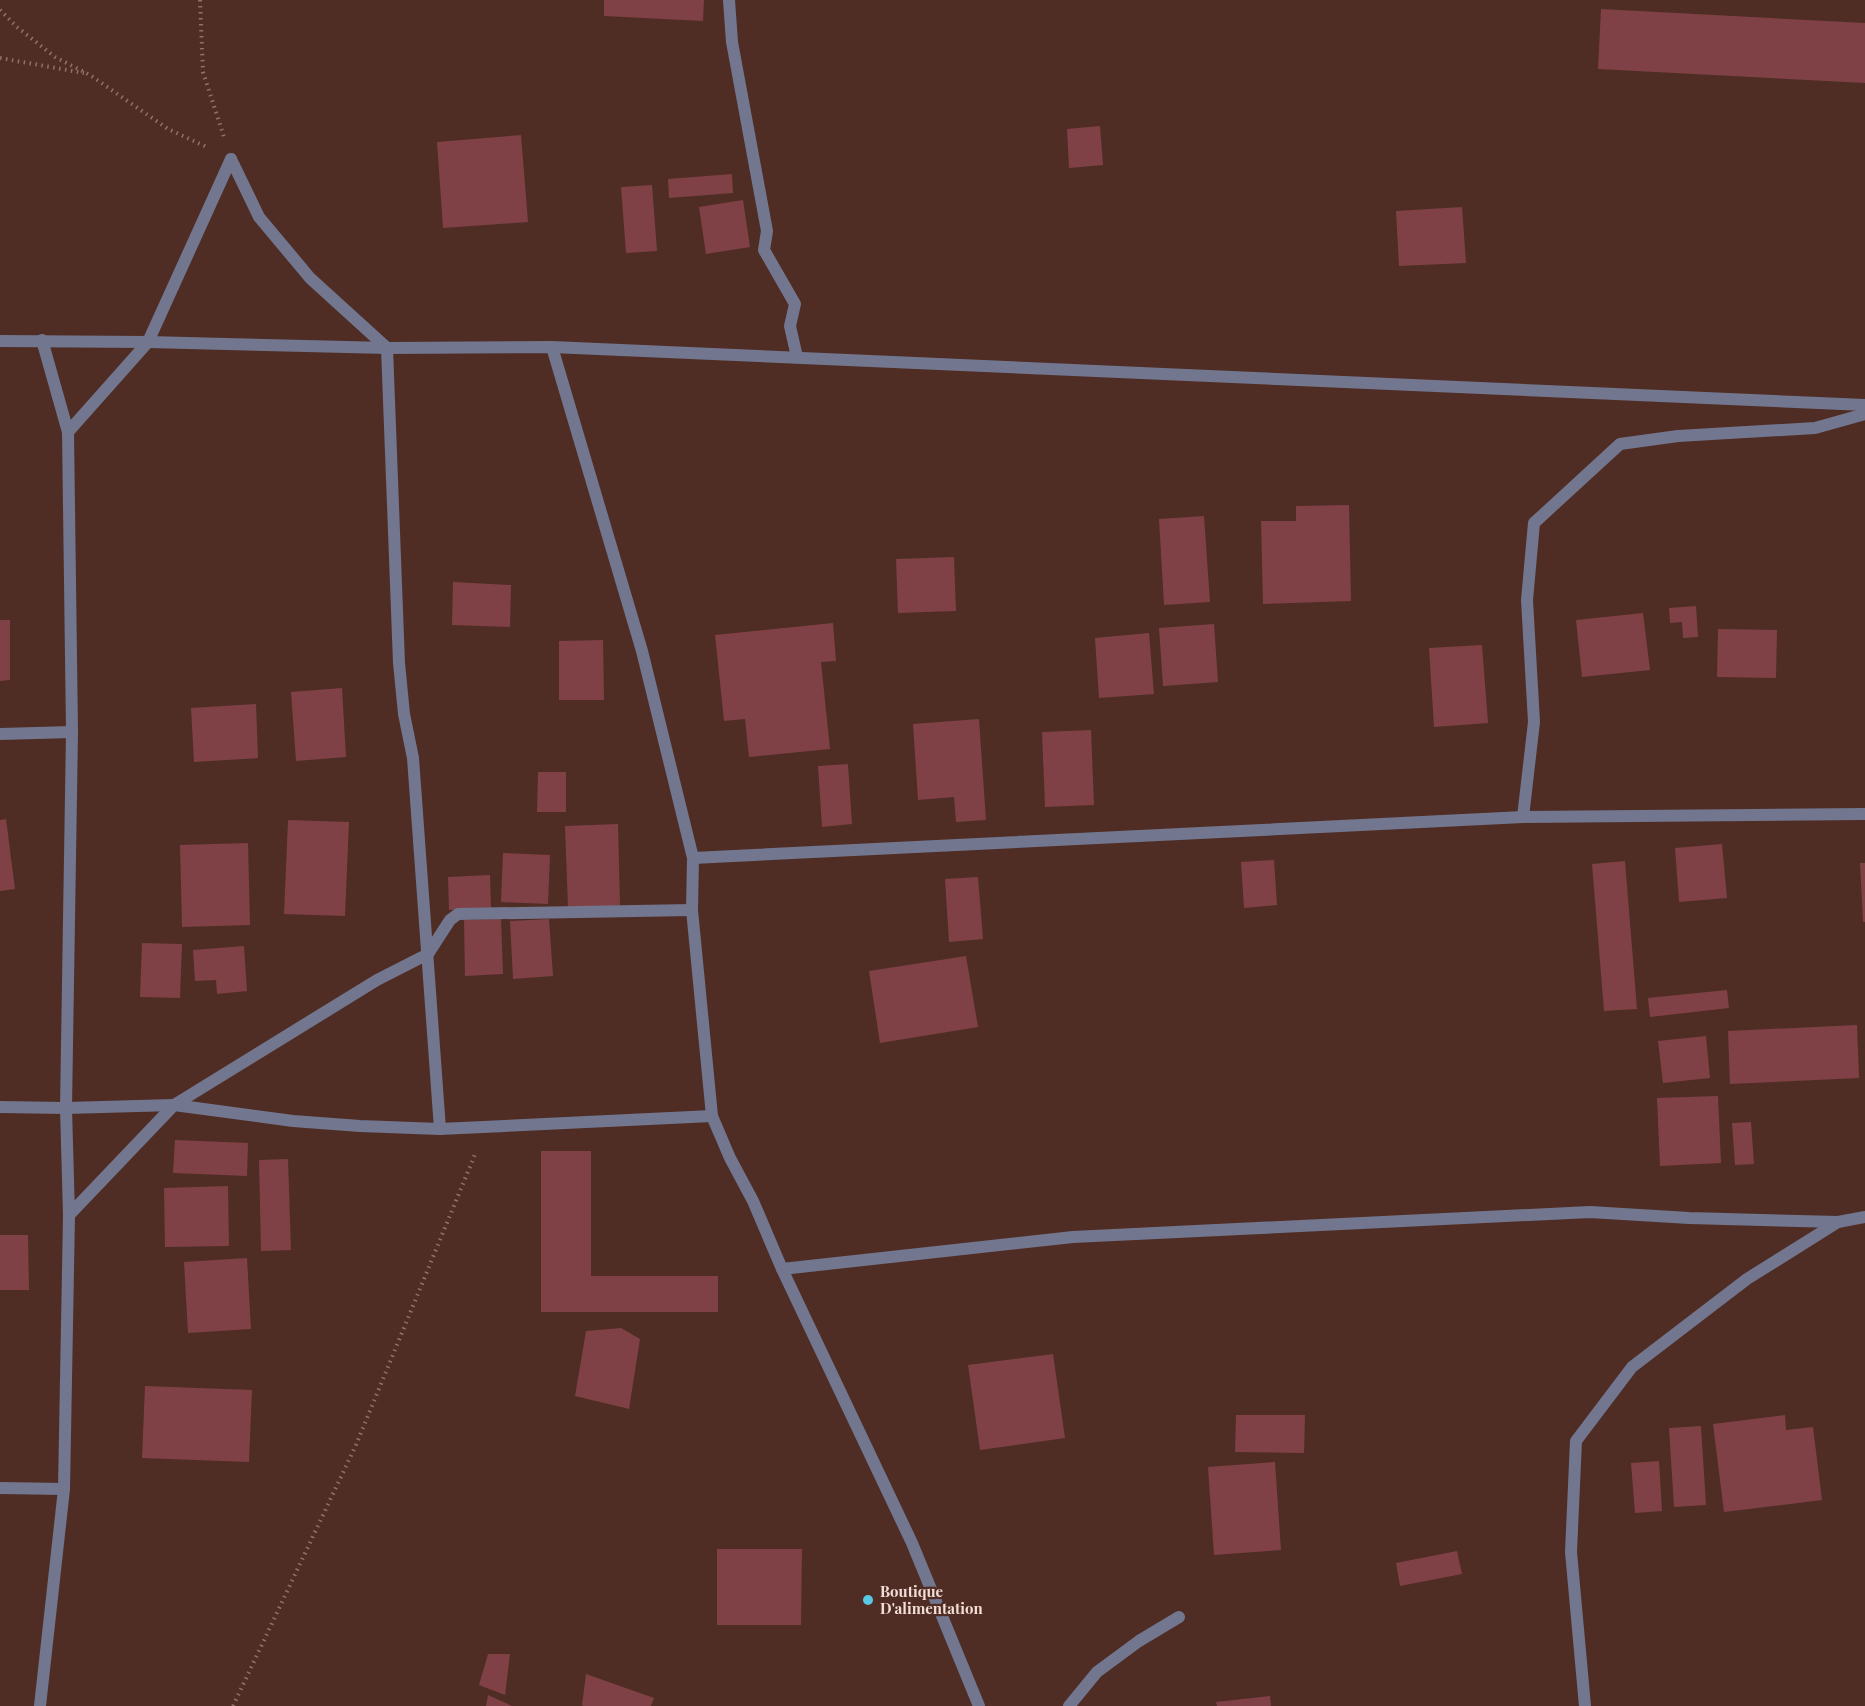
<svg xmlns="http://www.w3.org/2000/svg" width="1865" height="1706" font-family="'Playfair Display',serif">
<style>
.building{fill:#7f4145}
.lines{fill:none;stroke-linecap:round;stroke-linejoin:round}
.path{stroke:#90726a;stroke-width:4;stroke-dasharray:1.5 4.5;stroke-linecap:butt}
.street{stroke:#72768f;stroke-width:12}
.poi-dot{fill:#58c8e4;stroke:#4f2d24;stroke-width:2}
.labels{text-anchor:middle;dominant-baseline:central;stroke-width:4.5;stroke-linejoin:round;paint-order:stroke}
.poi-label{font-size:15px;font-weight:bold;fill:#f3ddd6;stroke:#4f2d24;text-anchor:start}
</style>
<rect width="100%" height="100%" fill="#4f2d24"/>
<g class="building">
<polygon points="604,0 704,0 703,21 604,16"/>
<polygon points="1601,9 1865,23 1865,83 1598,69"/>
<polygon points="1100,126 1103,165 1069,168 1067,129"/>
<polygon points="521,135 528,222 443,228 437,142"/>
<polygon points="732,174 733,193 669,198 668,179"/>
<polygon points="652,185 657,251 626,253 621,187"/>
<polygon points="743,200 750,247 706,254 699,207"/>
<polygon points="1462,207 1466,263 1399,266 1396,211"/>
<polygon points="1349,505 1351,601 1263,604 1261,521 1296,521 1296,506"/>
<polygon points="1204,516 1210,602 1164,605 1159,519"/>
<polygon points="954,557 956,611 898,613 896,559"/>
<polygon points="453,582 511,585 510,627 452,625"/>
<polygon points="1696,606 1698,637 1683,638 1682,622 1670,623 1669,608"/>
<polygon points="1643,613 1650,670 1582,677 1576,620"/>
<polygon points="0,620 10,620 10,680 0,681"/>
<polygon points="833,623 836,661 821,662 830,749 749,757 745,719 724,721 715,635"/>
<polygon points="1214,624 1218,682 1163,686 1159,628"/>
<polygon points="1718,629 1777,630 1776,678 1717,677"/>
<polygon points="1149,633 1154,694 1099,698 1095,638"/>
<polygon points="603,640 604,700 559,700 559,641"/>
<polygon points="1482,645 1488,723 1434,727 1429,648"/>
<polygon points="342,688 346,757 296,761 291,692"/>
<polygon points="256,704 258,758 194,762 191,708"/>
<polygon points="979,719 986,820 956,822 954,797 918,800 913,724"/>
<polygon points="1091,730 1094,805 1045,807 1042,732"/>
<polygon points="848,764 852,824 822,827 818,766"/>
<polygon points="538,772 566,772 566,812 537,812"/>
<polygon points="6,819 15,889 0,891 0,820"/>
<polygon points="288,820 349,822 345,916 284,914"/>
<polygon points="618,824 620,906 568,908 565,826"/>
<polygon points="248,843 250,925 182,927 180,845"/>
<polygon points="1722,844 1727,898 1679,902 1675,848"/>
<polygon points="503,853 550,855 548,904 501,902"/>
<polygon points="1274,860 1277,905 1244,908 1241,862"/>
<polygon points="1625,861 1637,1009 1604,1011 1592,864"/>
<polygon points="1860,863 1865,863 1865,922 1863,922"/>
<polygon points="490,875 491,908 449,910 448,877"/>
<polygon points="978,877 983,939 949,942 945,879"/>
<polygon points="501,919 503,974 465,976 464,920"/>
<polygon points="549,919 553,976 513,979 510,921"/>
<polygon points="142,943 182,944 180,998 140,997"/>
<polygon points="244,946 247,991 217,994 216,980 195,981 193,950"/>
<polygon points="966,956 978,1027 880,1043 869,971"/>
<polygon points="1727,990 1729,1008 1650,1017 1648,998"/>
<polygon points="1857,1025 1859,1078 1730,1084 1728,1031"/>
<polygon points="1706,1036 1710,1078 1663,1083 1658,1041"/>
<polygon points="1718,1096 1721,1163 1660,1166 1657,1098"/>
<polygon points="1751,1122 1754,1164 1735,1165 1732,1123"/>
<polygon points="175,1140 248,1143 247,1176 173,1173"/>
<polygon points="541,1151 591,1151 591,1276 718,1276 718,1312 541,1312"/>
<polygon points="288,1159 291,1250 261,1251 259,1160"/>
<polygon points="228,1186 229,1246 165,1247 164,1188"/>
<polygon points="0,1235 28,1235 29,1290 0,1290"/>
<polygon points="247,1258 251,1329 188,1333 184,1262"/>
<polygon points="621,1328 640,1339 629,1409 575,1396 586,1331"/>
<polygon points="1053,1354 1065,1438 980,1450 968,1365"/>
<polygon points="145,1386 252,1390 249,1462 142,1458"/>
<polygon points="1236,1415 1305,1415 1304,1453 1235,1452"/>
<polygon points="1785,1415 1786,1430 1813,1427 1822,1500 1724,1512 1713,1424"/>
<polygon points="1701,1426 1706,1505 1674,1507 1669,1428"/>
<polygon points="1659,1461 1662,1511 1635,1513 1631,1463"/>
<polygon points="1275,1462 1281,1550 1214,1555 1208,1467"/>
<polygon points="717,1549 802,1549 801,1625 717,1625"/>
<polygon points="1457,1551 1462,1574 1400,1586 1396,1563"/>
<polygon points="488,1654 510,1654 505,1695 479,1685"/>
<polygon points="586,1674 654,1698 651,1706 584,1706 582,1705"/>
<polygon points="488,1695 512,1706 486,1706"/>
<polygon points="1270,1696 1271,1706 1217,1706 1216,1702"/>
</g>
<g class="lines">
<g class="path">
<polyline points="200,0 203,72 224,137"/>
<polyline points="0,10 17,27 55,57 90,75 168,129 209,148"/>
<polyline points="0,58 84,73"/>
<polyline points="233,1706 356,1445 476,1152"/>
</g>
<g class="street">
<polyline points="729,0 732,42 767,231 764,250 795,304 790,326 797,357"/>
<polyline points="231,159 259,217 310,278 387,348 399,663 404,714 413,758 440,1129"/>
<polyline points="0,341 148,342 387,348 552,347 1865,405"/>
<polyline points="552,347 642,651 693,858 692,910 712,1116 730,1158 753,1201 782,1269 912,1543 979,1706"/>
<polyline points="68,432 148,342 231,159"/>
<polyline points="0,734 72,732"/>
<polyline points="1523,817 1534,722 1527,600 1534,523 1620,444 1678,436 1815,428 1865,414"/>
<polyline points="693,858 1523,817 1865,814"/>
<polyline points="0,1107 66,1108 174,1105 293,1121 360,1126 440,1129 712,1116"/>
<polyline points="69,1215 174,1105 377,980 428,954 450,920 458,914 692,910"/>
<polyline points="782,1269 1073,1237 1590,1212 1689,1218 1838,1222"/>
<polyline points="0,1488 64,1489"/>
<polyline points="40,1706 64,1489 69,1215 66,1108 72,732 68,432 42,340"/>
<polyline points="1069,1706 1097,1672 1139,1641 1179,1617"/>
<polyline points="1585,1706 1571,1552 1576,1441 1632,1367 1747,1279 1838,1222 1865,1217"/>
</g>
</g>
<circle class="poi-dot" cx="868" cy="1600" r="6"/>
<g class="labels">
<g class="poi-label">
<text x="880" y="1591">Boutique<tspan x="880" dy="17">D'alimentation</tspan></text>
</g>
</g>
</svg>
